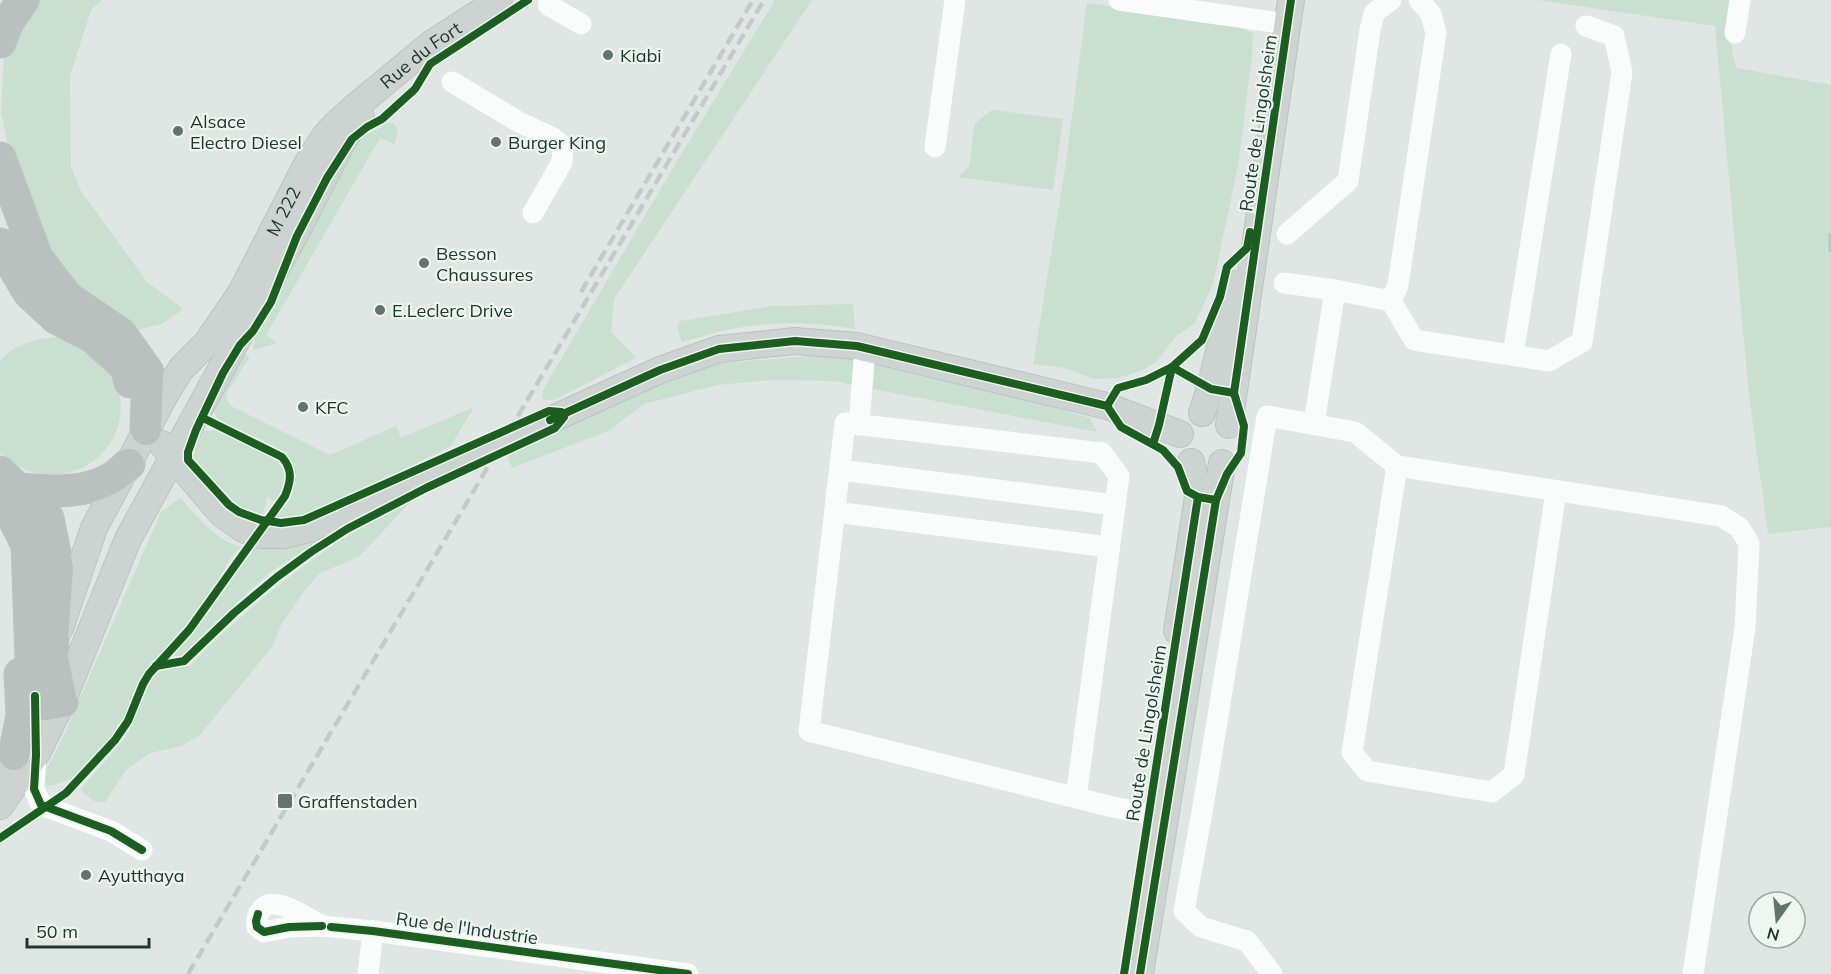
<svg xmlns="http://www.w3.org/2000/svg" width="1831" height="974" font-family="Mulish,sans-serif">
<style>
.green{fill:#c9dfcf}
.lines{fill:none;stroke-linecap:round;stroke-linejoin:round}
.stream{stroke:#a2ced3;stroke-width:5}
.major-casing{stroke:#bbc3c0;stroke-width:28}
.highway-casing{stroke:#bbc3c0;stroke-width:33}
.minor{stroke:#fafbfb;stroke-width:21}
.major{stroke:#ccd3d1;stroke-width:26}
.highway{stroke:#b9c0be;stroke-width:30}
.rail{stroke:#c5c9c8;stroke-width:4.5;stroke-dasharray:12 6;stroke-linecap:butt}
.major-bridge-casing{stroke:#bbc3c0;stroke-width:28;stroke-linecap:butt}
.major-bridge{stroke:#ccd3d1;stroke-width:26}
.cycleway-casing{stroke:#edf6f1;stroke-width:11}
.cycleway{stroke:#1b5e20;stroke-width:8}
.poi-dot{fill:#63746f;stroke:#edf6f1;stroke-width:2}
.labels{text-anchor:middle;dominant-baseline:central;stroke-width:4.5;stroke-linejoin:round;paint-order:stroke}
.street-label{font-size:18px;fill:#203730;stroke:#edf6f1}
.poi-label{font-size:18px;fill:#203730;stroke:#edf6f1;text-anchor:start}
</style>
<rect width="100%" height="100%" fill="#e0e6e3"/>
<g class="green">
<polygon points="32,0 102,0 91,10 70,76 71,167 81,191 147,282 183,309 162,324 137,330 121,325 71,292 18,194 1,112 4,52"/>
<polygon points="775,0 812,0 614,299 611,332 636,358 554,400 547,400 542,398 544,388 676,163"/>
<polygon points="1538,0 1731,0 1727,24 1736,68 1831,85 1831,528 1830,527 1768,534 1749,395 1715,26"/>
<polygon points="1087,3 1237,24 1253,34 1252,55 1238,166 1213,284 1195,323 1176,336 1157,361 1143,370 1118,378 1094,379 1064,368 1033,364 1065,169"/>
<polygon points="992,110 1063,119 1053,190 959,177 969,166 975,123"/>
<path d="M386 122 393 123C400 130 397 135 394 144L380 138 266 335 277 343 253 350 255 336 285 280 304 232 360 136C371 134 378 130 386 122Z"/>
<path d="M853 304 855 329C819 322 774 321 737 328 719 331 700 337 682 342L677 327 680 321 773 306Z"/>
<path d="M58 337C76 342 80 344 95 356 99 359 105 363 109 367 116 375 119 388 120 397 128 454 67 493 18 466 11 463 6 456 0 452V361C16 343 35 339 58 337Z"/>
<path d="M240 352 250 357 226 394 228 402 233 407 330 455 396 426 401 438 474 407 450 447 315 512 293 518H275C282 506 292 494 293 480 294 475 293 467 290 462 280 443 238 431 218 421L213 408Z"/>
<polygon points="810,356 854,359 852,385 835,381 772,380 717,385 644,404 610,430 512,468 507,455 626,399 694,370 721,363"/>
<polygon points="874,363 986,388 1090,418 1097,432 873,389"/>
<path d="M218 430C250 445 307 458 274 502L267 496 263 516C231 514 205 475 185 452L196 432Z"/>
<path d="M180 498C197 516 216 541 241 547L231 557 218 581 181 631 142 677 133 694 123 720 85 769 70 779 53 785 38 786 64 735 161 512Z"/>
<path d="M414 498 359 557 320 573 305 590 282 623 272 647 200 735 182 746 150 753 126 770 105 802 94 801 80 790 127 736 140 702 156 673 174 666H190C230 624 273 588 319 555 349 534 383 516 414 498Z"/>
<path d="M319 537 320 540 269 573 214 624 182 656H175V652L254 548C278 551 297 545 319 537Z"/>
</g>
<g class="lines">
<polyline class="stream" points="1831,235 1831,250"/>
<defs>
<g id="major">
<path d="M1202 413C1217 371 1223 327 1236 284"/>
<polyline points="550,420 660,370 719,349 795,341 857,346 1107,406 1180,434"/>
<polyline points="1229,425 1291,0"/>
<polyline points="162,444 222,514 245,530 261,535 285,535 309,529 430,474"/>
<path id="s1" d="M60 628 94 528 165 395 181 369 206 344 241 293 307 164 325 136 335 125 355 107 431 44 499 0"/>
<polyline points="1177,631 1198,497 1191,462"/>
<polyline points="0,775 14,755 21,736"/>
<polyline points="0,806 37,753 62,702 128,539 300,225 345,137 361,118"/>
<polyline points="1140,974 1222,463"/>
</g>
<g id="highway">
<polyline points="0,42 8,22 23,0"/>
<polyline points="0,158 37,258 68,298 121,334 148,372 146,430"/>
<polyline points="0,244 29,293 56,318 93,337 126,367 130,382"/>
<polyline points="0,472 48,518 58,568 52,653 62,702 46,705 39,703 32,689 27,545 4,499 0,495"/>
<path d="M17 489C47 491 82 495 110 479 117 476 123 469 129 464"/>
<polyline points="14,755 22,716 20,674"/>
</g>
</defs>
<use href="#major" class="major-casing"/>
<use href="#highway" class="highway-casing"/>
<g class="minor">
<polyline points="1119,0 1280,23"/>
<polyline points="548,5 581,24"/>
<polyline points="1735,33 1740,0"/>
<polyline points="452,82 517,121 553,138 560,144 563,149 562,162 533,213"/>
<polyline points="935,147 955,0"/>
<polyline points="1287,234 1348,181 1370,30 1374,13 1391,0"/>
<polyline points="1284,283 1335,290"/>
<polyline points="1391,301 1398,285 1436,33 1431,14 1419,0"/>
<polyline points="1513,355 1561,54"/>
<polyline points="1314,424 1335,290 1391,301 1414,340 1549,361 1582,342 1622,72 1614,36 1586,26"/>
<polyline points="859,425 865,348"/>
<polyline points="1397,466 1352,752 1367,771 1492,792 1514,775 1556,491"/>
<polyline points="840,470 1115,505"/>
<polyline points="835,512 1109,547"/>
<polyline points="35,696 36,755 34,789 41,805 111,831 142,850"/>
<polyline points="1076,798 1119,476 1102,453 845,423 809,731 1113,807 1149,814"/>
<path d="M322 926C309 919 274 894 262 909 257 914 256 920 257 927L264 932 289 927 322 926 373 931 688 974"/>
<polyline points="368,974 373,931"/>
<polyline points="1272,974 1247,941 1201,927 1184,911 1204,801 1267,416 1355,432 1397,466 1721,516 1740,528 1749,544 1745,628 1693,974"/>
</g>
<use href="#major" class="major"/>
<use href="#highway" class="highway"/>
<g class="rail">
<polyline points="581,292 753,0"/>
<polyline points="188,974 764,0"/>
</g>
<defs>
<polyline id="major-bridge" points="430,474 550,420"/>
</defs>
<use href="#major-bridge" class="major-bridge-casing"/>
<use href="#major-bridge" class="major-bridge"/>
<defs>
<g id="cycleway">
<polyline points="528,0 430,64 415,89 382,119 367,127 352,139 327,178 297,236 271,302 253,331 240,345 223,373 196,430 188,452 188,460 229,505 239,512 261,520 281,523 304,520 549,411 561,412"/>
<polyline points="1107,406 1118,388 1146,380 1172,367 1202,340 1220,297 1227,267 1247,248 1250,232"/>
<polyline points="550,420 660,370 719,349 795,341 857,346 1107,406 1121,427 1163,450 1178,467 1187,491 1198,497 1216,500 1227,474 1241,453 1244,426 1234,393 1291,0"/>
<polyline points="1153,444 1159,425 1172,367 1211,389 1234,393"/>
<polyline points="156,666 184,661 234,613 277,577 311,552 347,529 426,488 555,428 564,417"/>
<polyline points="35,696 36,755 34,789 41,805 111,831 142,850"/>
<path d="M0 838 66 793 115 740 128 721 143 684 149 674 189 630 285 496C291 481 293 470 282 457L203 418"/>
<polyline points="258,914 256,921 257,927 264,932 289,927 322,926"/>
<polyline points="331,927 373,931 688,974"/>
<polyline points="1124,974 1198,497"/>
<polyline points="1140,974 1216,500"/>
</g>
</defs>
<use href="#cycleway" class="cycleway-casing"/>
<use href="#cycleway" class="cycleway"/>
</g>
<g class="poi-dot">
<circle cx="608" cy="55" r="6"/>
<circle cx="178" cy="131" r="6"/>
<circle cx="496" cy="142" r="6"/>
<circle cx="424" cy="263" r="6"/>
<circle cx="380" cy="310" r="6"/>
<circle cx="303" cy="407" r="6"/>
<rect x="277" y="793" width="16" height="16" rx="3"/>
<circle cx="86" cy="875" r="6"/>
</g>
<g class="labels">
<g class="street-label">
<text stroke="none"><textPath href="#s1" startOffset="688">Rue du Fort</textPath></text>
<text transform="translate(1258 123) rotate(-82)">Route de Lingolsheim</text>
<text stroke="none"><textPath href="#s1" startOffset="476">M 222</textPath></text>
<text transform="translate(1146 733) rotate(-81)">Route de Lingolsheim</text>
<text transform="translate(467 928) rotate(8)">Rue de l'Industrie</text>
</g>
<g class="poi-label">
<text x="620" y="55">Kiabi</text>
<text x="190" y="121">Alsace<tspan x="190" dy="21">Electro Diesel</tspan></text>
<text x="508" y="142">Burger King</text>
<text x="436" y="253">Besson<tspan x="436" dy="21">Chaussures</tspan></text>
<text x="392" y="310">E.Leclerc Drive</text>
<text x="315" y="407">KFC</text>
<text x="298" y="801">Graffenstaden</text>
<text x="98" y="875">Ayutthaya</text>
</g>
</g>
<g transform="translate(1777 920) rotate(195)"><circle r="28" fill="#edf6f1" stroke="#9baaa4" stroke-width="1.5"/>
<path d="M0-4.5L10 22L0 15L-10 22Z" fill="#63746f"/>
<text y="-9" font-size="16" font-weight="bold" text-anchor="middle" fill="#203730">N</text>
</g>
<path d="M27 938v9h122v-9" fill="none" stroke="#203730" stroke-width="3"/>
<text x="36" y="938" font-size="18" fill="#203730" stroke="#edf6f1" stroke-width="4.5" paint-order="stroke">50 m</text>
</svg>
